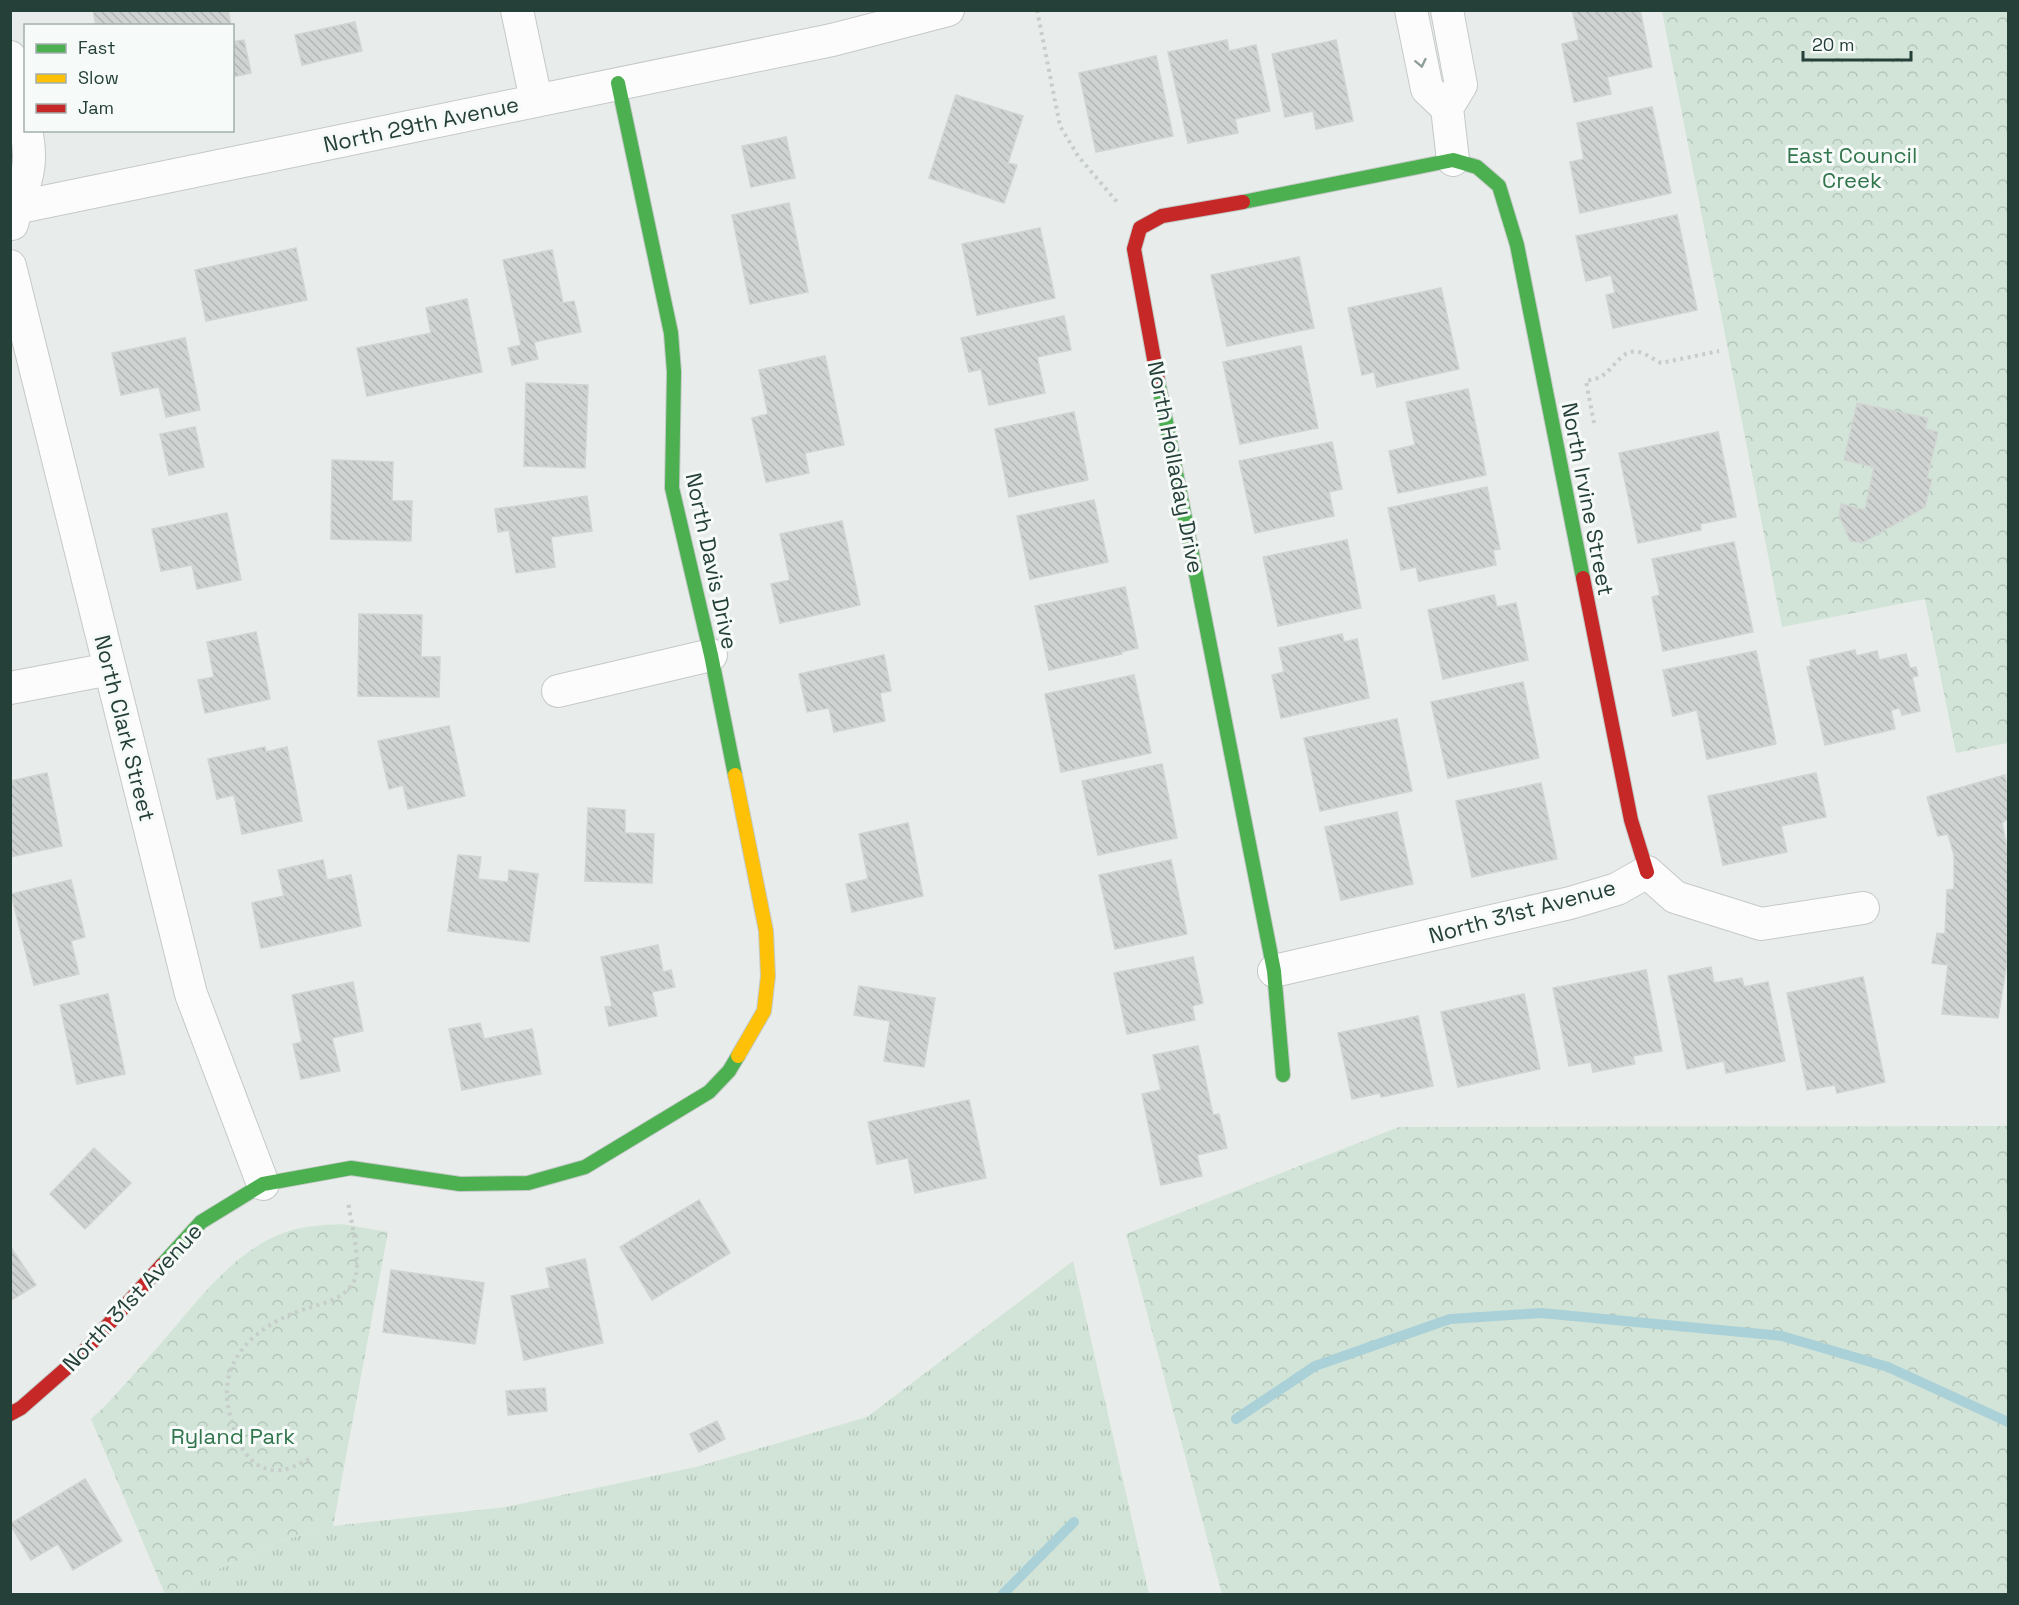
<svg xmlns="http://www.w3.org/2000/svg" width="2019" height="1605" font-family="'Space Grotesk',sans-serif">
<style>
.grass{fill:url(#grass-tufts)}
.forest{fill:url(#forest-crowns)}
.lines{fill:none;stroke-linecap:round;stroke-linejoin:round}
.stream{stroke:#abd1d8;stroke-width:10}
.building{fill:url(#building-back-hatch);stroke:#d0d5d3;stroke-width:1.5}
.street-casing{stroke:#c5c9c7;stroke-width:34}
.fast-casing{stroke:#c3c9c7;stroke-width:16}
.slow-casing{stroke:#c3c9c7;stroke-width:16}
.jam-casing{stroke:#c3c9c7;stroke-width:16}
.path{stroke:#c6cecc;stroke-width:4;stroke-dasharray:3 4.5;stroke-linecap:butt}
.street{stroke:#fcfcfc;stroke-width:32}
.fast{stroke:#4caf50;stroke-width:14}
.slow{stroke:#ffc107;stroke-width:14}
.jam{stroke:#c62828;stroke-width:14}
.oneway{stroke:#909e9a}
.labels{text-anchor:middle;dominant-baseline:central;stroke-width:6;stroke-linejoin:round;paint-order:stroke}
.street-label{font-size:22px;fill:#253f39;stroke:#f6faf8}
.park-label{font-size:22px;fill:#31754c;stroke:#f6faf8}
</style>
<defs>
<pattern id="grass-tufts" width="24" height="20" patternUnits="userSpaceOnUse" patternTransform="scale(1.5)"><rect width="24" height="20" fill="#d2e4d7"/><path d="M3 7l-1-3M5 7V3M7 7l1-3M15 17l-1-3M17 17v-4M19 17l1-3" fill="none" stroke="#b4c5b9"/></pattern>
<pattern id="forest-crowns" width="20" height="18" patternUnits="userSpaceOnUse" patternTransform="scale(1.5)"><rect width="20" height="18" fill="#d2e4d7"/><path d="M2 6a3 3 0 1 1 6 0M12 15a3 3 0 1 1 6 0" fill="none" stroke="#b4c5b9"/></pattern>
<pattern id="building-back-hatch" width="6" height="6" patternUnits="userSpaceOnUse" patternTransform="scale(1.5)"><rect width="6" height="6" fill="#cfd3d1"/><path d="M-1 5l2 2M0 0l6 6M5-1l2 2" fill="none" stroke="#b2b6b4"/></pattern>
</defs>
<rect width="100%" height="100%" fill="#e8ecea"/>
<polygon class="grass" points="1073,1261 1149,1594 178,1594 214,1571 281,1541 333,1526 506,1507 696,1467 867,1417"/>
<g class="forest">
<polygon points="1662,11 2008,11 2008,743 1956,753 1925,599 1782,627"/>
<polygon points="2008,1126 2008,1594 1222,1594 1126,1234 1399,1127"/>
<path d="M342 1224 388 1232 333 1526 281 1541 214 1571 178 1594H165L91 1419 104 1407C126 1383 147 1360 168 1335 201 1297 234 1252 283 1233 302 1226 322 1225 342 1224Z"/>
</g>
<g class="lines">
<g class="stream">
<polyline points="1236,1419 1315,1366 1450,1319 1541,1313 1782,1336 1888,1367 2008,1422"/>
<polyline points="1003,1594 1074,1522"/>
</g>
</g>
<g class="building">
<polygon points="93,10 228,10 231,26 96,26"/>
<polygon points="1572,10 1640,10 1652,67 1607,77 1611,94 1574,102 1562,44 1579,40"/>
<polygon points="355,22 362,51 302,65 295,35"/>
<polygon points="244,40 251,73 232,77 232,42"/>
<polygon points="1227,40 1229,51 1256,45 1270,111 1235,119 1238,133 1188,143 1168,52"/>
<polygon points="1336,40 1353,121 1316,129 1313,111 1285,117 1272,54"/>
<polygon points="1156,56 1173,136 1096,152 1079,73"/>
<polygon points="956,95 1023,116 1008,163 1017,165 1004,203 929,178"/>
<polygon points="1652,107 1671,193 1580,213 1570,162 1584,159 1577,123"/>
<polygon points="786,137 795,178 751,187 742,146"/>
<polygon points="789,203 808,292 750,304 732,215"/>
<polygon points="1677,215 1697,310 1613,328 1606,295 1615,293 1611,275 1586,281 1576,236"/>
<polygon points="1040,228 1055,298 977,315 962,244"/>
<polygon points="296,248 307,300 206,321 195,270"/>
<polygon points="552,250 563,303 574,301 581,332 534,342 538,359 512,365 508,348 521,345 503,260"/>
<polygon points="1299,257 1314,328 1227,346 1211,275"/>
<polygon points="1441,288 1459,369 1377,387 1374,372 1362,375 1348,308"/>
<polygon points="467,299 482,372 367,396 357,348 431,333 426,308"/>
<polygon points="1064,316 1071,350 1037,357 1045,393 989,405 981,369 969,372 961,338"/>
<polygon points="185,338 200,410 166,417 159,387 121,395 112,353"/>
<polygon points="1301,346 1318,428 1240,444 1223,362"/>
<polygon points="825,356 844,445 805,453 809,473 766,482 752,418 768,414 759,370"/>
<polygon points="526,383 588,385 585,468 524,466"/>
<polygon points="1468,389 1486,475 1398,493 1389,451 1415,445 1406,402"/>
<polygon points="1857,403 1928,418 1925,429 1938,432 1927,478 1932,479 1925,507 1862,543 1850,541 1839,515 1841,504 1865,510 1874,467 1844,460"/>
<polygon points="1074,412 1088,480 1009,497 995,429"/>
<polygon points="195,427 204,467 169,475 160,434"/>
<polygon points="1718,432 1736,517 1700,524 1701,530 1638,543 1619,453"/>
<polygon points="1332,442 1342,489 1329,492 1334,516 1255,533 1239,461"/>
<polygon points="332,460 393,462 392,501 412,501 411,541 331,539"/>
<polygon points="1487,487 1500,549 1493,550 1496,565 1419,581 1416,567 1401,570 1388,508"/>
<polygon points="587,496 592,531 551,537 555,567 516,573 509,530 498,532 495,509"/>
<polygon points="1094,500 1108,562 1030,579 1017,516"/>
<polygon points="227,513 241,580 197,589 192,565 161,571 152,529"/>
<polygon points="842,521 860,605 780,623 771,584 790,580 780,534"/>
<polygon points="1347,540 1361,608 1278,626 1263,557"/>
<polygon points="1734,542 1753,632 1663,651 1652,597 1660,595 1652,559"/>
<polygon points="1125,587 1138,648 1121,652 1122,654 1049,670 1035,606"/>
<polygon points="1494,595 1497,607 1516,603 1528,660 1443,679 1428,610"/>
<polygon points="359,614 422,615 421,657 440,657 439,697 358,696"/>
<polygon points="256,632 270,699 205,713 198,680 214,677 207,642"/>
<polygon points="1342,634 1344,642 1357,639 1369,698 1281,718 1272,675 1284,672 1279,648"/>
<polygon points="1855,650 1856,656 1877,651 1879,660 1906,654 1910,668 1916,667 1918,676 1912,677 1920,711 1902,715 1900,708 1891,710 1895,729 1825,745 1807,667 1811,666 1810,660"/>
<polygon points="1756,651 1776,744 1707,759 1697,710 1673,716 1663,670"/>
<polygon points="884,655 891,691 880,693 885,721 834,732 829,708 807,712 799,674"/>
<polygon points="1134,675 1151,753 1061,772 1045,694"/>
<polygon points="1523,682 1539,758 1448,778 1431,702"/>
<polygon points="1397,719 1412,791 1320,811 1304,738"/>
<polygon points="449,726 465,796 408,809 403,785 389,789 378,741"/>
<polygon points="265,747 266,752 287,747 302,821 242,834 234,795 217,799 208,759"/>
<polygon points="1162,764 1177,838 1098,855 1082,781"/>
<polygon points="47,773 62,846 10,857 10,781"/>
<polygon points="1816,773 1826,817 1781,826 1787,852 1723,865 1708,796"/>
<polygon points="2005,775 2008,790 2008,819 2002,823 2008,853 2008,956 1998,1018 1942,1014 1948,965 1932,963 1937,933 1945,934 1947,890 1954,889 1954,855 1948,834 1938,836 1927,797"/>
<polygon points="1541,783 1557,859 1472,877 1456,801"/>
<polygon points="588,808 625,810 625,833 654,834 652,883 585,881"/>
<polygon points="1397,812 1413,884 1341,900 1325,827"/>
<polygon points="908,823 923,896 852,912 846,884 868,879 859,834"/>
<polygon points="458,855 481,857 478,879 508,882 509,870 538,874 529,942 448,931"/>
<polygon points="323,860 327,880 351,875 361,926 261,948 252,903 284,896 278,870"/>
<polygon points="1171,860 1187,934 1115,949 1099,875"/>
<polygon points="71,880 85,937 71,941 79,974 34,985 11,894"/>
<polygon points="658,945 663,972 671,970 675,987 652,992 657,1016 609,1026 605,1007 612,1006 601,957"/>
<polygon points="1193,957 1203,1003 1192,1006 1195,1020 1127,1034 1114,973"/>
<polygon points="1711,967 1714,983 1742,978 1744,987 1768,982 1785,1061 1726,1073 1724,1061 1687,1069 1668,976"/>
<polygon points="1646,970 1662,1051 1633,1056 1635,1064 1593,1072 1591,1062 1569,1066 1553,988"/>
<polygon points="1863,977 1885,1082 1837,1093 1835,1085 1807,1090 1787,993"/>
<polygon points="353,982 363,1031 332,1038 340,1071 301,1079 293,1044 302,1042 292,995"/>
<polygon points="859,986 935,998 924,1067 884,1061 890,1021 854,1015"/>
<polygon points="108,994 125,1074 77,1084 60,1005"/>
<polygon points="1524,994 1540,1069 1458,1087 1441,1012"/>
<polygon points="1418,1016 1433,1086 1381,1097 1380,1093 1352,1099 1338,1033"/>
<polygon points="480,1023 484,1039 532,1029 541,1074 462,1090 449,1029"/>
<polygon points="1198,1046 1213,1115 1219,1114 1227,1148 1197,1155 1202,1176 1161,1185 1142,1094 1161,1090 1153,1055"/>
<polygon points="969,1100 986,1178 915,1193 908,1158 877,1164 868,1122"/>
<polygon points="94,1148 131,1183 85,1229 50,1194"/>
<polygon points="699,1200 730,1253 652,1300 620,1247"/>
<polygon points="10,1246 36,1285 10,1301"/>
<polygon points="585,1259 603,1343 524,1360 511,1296 550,1288 546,1268"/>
<polygon points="391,1270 484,1283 475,1344 383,1332"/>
<polygon points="545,1388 547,1411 508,1415 506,1391"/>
<polygon points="717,1421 725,1439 699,1452 690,1434"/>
<polygon points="85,1479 122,1541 73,1570 58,1544 31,1560 10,1524"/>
</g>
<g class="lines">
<defs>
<g id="street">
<polyline points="517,10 536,100"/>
<polyline points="1411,10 1427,89 1447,108"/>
<polyline points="1447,10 1461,85 1447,108 1453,160"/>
<polyline points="10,57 26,127"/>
<polyline points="10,209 832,40 948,10"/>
<path d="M12 224C22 187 35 171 26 130"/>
<polyline points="10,266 191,994 263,1184"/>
<polyline points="10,688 110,669"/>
<polyline points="558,691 711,655"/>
<polyline points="1274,971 1570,903 1617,889 1647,872 1675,897 1761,924 1863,908"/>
</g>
<g id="fast">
<polyline points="618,83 671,333 674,372 672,488 711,655 735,775"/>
<polyline points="1243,202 1453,160 1477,167 1499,186 1517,245 1583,578"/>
<polyline points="1158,381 1274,971 1283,1075"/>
<polyline points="162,1265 201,1222 263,1184 351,1168 460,1184 528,1183 585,1167 709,1092 729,1071 738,1056"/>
</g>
<polyline id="slow" points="735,775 766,931 768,976 764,1011 738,1056"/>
<g id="jam">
<polyline points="1158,381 1134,249 1140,228 1162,216 1243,202"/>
<polyline points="1583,578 1631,820 1647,872"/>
<polyline points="10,1414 21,1408 78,1358 162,1265"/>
</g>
</defs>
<use href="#street" class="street-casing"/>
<use href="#fast" class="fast-casing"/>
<use href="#slow" class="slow-casing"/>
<use href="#jam" class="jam-casing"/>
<g class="path">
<polyline points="1037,10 1060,126 1078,156 1117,202"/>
<path d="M1594 423 1586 381C1591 380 1596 379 1600 377 1614 370 1621 348 1639 352 1646 353 1654 360 1661 363L1719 351"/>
<path d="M309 1459C293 1468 275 1476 258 1465 240 1453 235 1434 230 1415 215 1361 256 1326 302 1310 319 1304 342 1301 353 1283 363 1268 351 1221 348 1202"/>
</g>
<use href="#street" class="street"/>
<use href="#fast" class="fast"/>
<use href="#slow" class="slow"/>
<use href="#jam" class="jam"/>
</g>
<defs><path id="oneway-chevron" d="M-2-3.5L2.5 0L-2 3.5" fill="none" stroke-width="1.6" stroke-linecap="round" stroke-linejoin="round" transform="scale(1.5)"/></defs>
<use class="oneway" href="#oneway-chevron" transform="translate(1421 63) rotate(78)"/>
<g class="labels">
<g class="street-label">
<text transform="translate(421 124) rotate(-12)">North 29th Avenue</text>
<text transform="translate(1176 467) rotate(79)">North Holladay Drive</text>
<text transform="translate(1588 499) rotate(79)">North Irvine Street</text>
<text transform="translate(712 561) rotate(78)">North Davis Drive</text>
<text transform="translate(125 728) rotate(76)">North Clark Street</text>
<text transform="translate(1522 911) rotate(-15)">North 31st Avenue</text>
<text transform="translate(132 1297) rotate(-47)">North 31st Avenue</text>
</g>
<g class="park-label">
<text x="1852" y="155">East Council<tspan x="1852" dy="25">Creek</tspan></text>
<text x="233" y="1436">Ryland Park</text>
</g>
</g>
<rect width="2019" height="1605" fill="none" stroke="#253f39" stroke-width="24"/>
<rect x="24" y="24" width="210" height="108" fill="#f6faf8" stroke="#a2afac" stroke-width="1.5"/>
<rect x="36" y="44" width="30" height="9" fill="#4caf50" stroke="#a2afac" stroke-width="1.5"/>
<text x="78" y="54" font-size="18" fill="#253f39">Fast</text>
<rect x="36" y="74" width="30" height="9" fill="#ffc107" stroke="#a2afac" stroke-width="1.5"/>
<text x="78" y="84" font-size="18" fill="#253f39">Slow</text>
<rect x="36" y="104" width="30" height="9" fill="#c62828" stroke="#a2afac" stroke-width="1.5"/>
<text x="78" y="114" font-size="18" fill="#253f39">Jam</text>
<path d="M1803 51v9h108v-9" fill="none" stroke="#253f39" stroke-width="3"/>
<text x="1812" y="51" font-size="18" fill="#253f39" stroke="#f6faf8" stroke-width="4.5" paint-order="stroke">20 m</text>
</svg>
